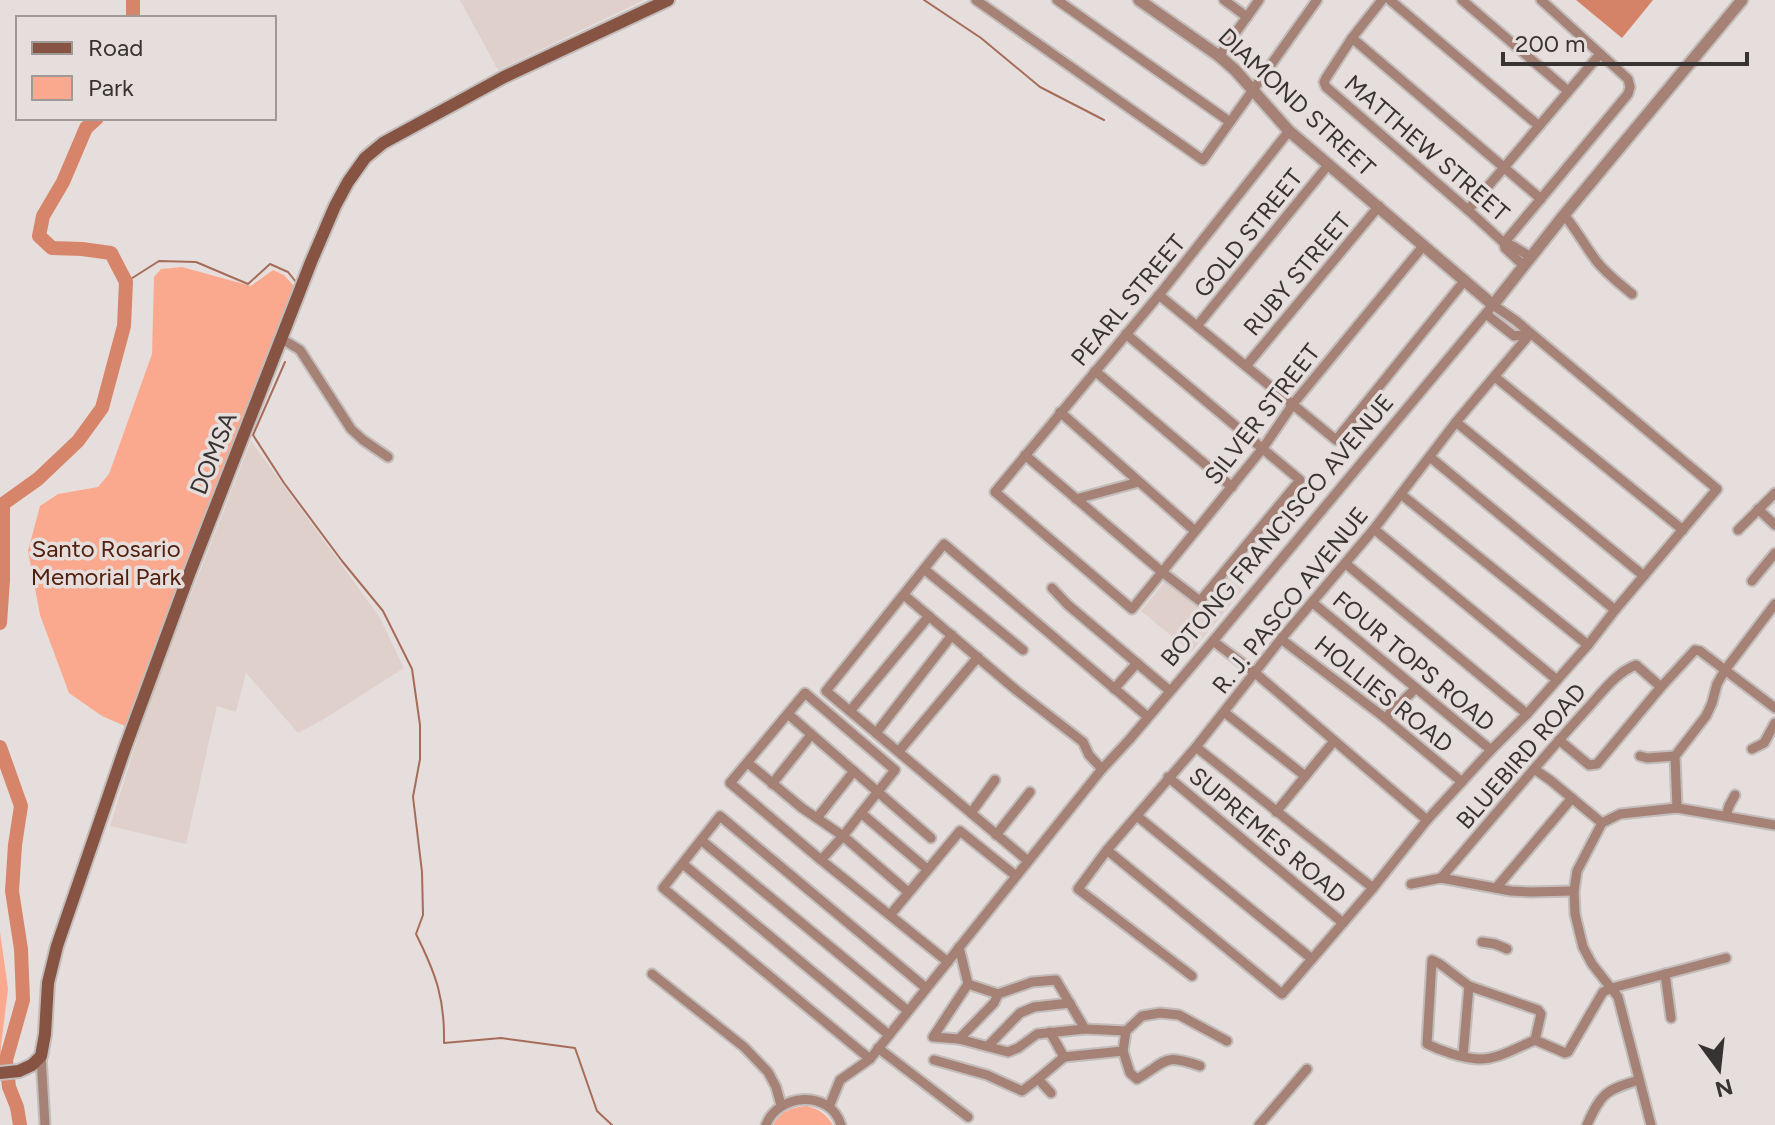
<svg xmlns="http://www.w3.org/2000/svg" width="1775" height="1125" font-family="Figtree,sans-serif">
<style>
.built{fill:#e0d0cb}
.green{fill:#fba98e}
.forest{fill:#d48368}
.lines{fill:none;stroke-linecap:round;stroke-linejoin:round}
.stream{stroke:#a76c59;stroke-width:2}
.river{stroke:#d7856a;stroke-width:14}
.minor-casing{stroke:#c2bcba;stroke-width:13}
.tertiary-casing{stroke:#c2bcba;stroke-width:15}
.secondary-casing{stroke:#c2bcba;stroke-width:16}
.minor{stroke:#a68175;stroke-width:9}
.tertiary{stroke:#a68175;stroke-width:11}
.secondary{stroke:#875443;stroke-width:12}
.labels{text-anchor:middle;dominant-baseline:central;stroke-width:7;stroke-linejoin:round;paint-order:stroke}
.street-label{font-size:24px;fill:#363332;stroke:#e5dedc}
.park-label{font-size:24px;fill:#54200e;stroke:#e5dedc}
</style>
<rect width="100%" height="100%" fill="#e5dedc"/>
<g class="built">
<polygon points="460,0 644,0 498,70"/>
<polygon points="251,441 379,616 404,668 324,719 298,733 246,673 236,712 217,706 186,844 110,826 150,699"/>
<polygon points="1227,576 1243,590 1191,652 1141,611 1167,579 1201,607"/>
</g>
<g class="green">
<polygon points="182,267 251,286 273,270 284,275 294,286 125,726 102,716 69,693 40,615 28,551 40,506 58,494 98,487 109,474 152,354 154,277 161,269"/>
<polygon points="0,932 8,989 1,1046 1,1065 0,1065"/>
<path d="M807 1106C820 1110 826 1114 833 1125H773C781 1111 792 1107 807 1106Z"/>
</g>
<polygon class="forest" points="1576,0 1653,0 1622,38"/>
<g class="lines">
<g class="stream">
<polyline points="924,0 981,38 1040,87 1104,120"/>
<polyline points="126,282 159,261 196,262 248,284 270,264 288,272 296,282"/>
<path d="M285 362 253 435 284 483 342 561 383 611 412 669 420 725V759L413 797 422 872 423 915 416 934C436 974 445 999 444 1043L501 1038 575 1048 597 1111 612 1125"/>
</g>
<g class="river">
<polyline points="133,0 133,18"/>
<polyline points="0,506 38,479 78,441 102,408 124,326 126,282 111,253 82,249 52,248 39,236 43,216 63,182 86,128 97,118"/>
<polyline points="0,623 3,580 3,504"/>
<polyline points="0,747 21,806 15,845 12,891 21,949 23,1000 6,1060 9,1087 17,1107 20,1125"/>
</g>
<defs>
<g id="minor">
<polyline points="976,0 1203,160 1317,0"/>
<polyline points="1057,0 1230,122"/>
<polyline points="1224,0 1247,17"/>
<polyline points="1382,0 1352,38 1326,78 1324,82 1326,87 1468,210 1504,243 1505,248 1524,266"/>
<polyline points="1390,0 1539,126"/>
<polyline points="1462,0 1568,91"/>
<polyline points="1352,38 1541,199"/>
<polyline points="1219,56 1259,0"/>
<polyline points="1289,131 1159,295 995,492 1132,609 1263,448 1293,404 1424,245"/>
<polyline points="1468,210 1600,54"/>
<path d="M1564 215C1577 230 1586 248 1598 263 1608 275 1620 284 1632 294"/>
<polyline points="1504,243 1628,94 1630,87 1628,79 1541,0"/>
<polyline points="1504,243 1513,246 1531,257"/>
<polyline points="1159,295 1336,440 1465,280"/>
<polyline points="1486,314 1514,336 1530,334"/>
<polyline points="1197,326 1329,164"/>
<polyline points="282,339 300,350 351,429 363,440 388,457"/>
<polyline points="1246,366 1379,206"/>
<polyline points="1095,371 1232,487"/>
<polyline points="1495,377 1683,530"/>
<polyline points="1060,412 1195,531"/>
<polyline points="1456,422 1644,576"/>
<polyline points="1025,455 1162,572 1200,601 1300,480 1126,334"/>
<polyline points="1430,457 1615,610"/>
<polyline points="1402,495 1588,645"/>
<polyline points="1076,499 1139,482"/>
<polyline points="1758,509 1775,525"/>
<polyline points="1374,529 1557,680"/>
<polyline points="1738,530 1775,493"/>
<polyline points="1346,564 1527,714"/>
<polyline points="924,569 1023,650"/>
<polyline points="1752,581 1775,553"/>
<polyline points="1052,588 1068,605 1170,691"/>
<polyline points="904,595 1016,690 1083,742 1089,755 1102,769"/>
<polyline points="1313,603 1491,750"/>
<polyline points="1281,639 1385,718 1462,782"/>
<polyline points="1213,641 1254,672 1427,820"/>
<polyline points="1114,689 1137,663"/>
<polyline points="850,711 929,616"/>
<polyline points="1224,712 1305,776"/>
<polyline points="788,714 931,838"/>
<polyline points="1385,718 1416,688"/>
<polyline points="876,733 952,635"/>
<polyline points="1559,740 1589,765 1597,764 1661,687 1695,650 1700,651 1775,708"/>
<polyline points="1196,747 1373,888"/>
<polyline points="1752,749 1764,743 1775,723"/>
<polyline points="899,751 978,657"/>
<polyline points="1640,756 1647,758 1675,756"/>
<polyline points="748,763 802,808 843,836 908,892"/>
<polyline points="1534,769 1550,780 1602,823"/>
<polyline points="1168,777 1343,923"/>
<polyline points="772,784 811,735"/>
<polyline points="1677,808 1675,756 1706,716 1712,703 1717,684 1725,670 1775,604"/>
<polyline points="1276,812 1334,741"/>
<polyline points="861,813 927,869"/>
<polyline points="971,813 995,780"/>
<polyline points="1137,816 1312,959"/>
<polyline points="1726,816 1729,806 1735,795"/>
<polyline points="817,818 854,771"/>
<polyline points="996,835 1030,792"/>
<polyline points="701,840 908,1011"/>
<polyline points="821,860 843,836 895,770 805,693 730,783 821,860 948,962"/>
<polyline points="1028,861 826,691 944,544 1148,717"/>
<polyline points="683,864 889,1035"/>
<path d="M1441 878C1489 822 1536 765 1586 710 1600 695 1616 672 1636 665L1661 687"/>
<polyline points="1411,884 1441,878 1511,891 1531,892 1574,891"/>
<polyline points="1496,888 1572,798"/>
<polyline points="891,914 960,831 1016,876"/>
<polyline points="1482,942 1495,944 1507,949"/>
<polyline points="959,947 968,984 998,994 1032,982 1056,980 1085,1029 1126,1031"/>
<polyline points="652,974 744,1047 768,1072 776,1087 781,1105"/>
<polyline points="1665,974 1671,1018"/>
<polyline points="1192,976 1078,889 1107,850 1196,747 1281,639 1374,529 1456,422 1530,334"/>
<polyline points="968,984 933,1037 959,1039 1008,1052 1018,1048 1037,1034 1085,1029"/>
<polyline points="1050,1032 1064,1057"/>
<polyline points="959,1039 994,1003 998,994"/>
<path d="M1535 1040 1541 1014 1538 1010 1469 986 1440 964 1432 960 1427 1044C1441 1051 1462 1058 1478 1059 1497 1060 1518 1047 1535 1040L1565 1053 1568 1052 1603 992 1612 988 1726 958"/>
<polyline points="988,1046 1020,1013 1034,1007 1070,1003"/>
<polyline points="878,1048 968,1117"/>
<path d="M1123 1051 1130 1073 1137 1079C1168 1061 1162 1053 1200 1066"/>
<polyline points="41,1056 45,1125"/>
<polyline points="1463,1056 1469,986"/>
<polyline points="870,1059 663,888 720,816 926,988"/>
<polyline points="934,1060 987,1075 1022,1091 1038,1079"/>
<polyline points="1051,1093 1038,1079 1064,1057 1123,1051 1126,1031 1142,1016 1160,1013 1179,1015 1227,1041"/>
<polyline points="829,1107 840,1080 870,1059 1102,769 1129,740 1213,641 1493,305 1515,320 1717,489 1615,610 1588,645 1527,714 1491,750 1427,820 1373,888 1282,994 1107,850"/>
<path d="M766 1125C778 1093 830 1089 841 1125"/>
<polyline points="1259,1125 1307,1069"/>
<path d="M1587 1125C1601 1093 1606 1090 1639 1080"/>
<polyline points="1651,1125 1618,997 1592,964 1583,947 1575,914 1574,891 1577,871 1602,823 1620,814 1677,808 1775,825"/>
</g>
<polyline id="tertiary" points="1139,0 1219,56 1235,70 1289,131 1493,305 1564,215 1742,0"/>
<polyline id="secondary" points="0,1073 19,1071 32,1065 41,1056 45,1034 48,983 57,946 125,748 188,577 311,262 335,206 348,182 365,158 383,143 504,77 668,0"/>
</defs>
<use href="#minor" class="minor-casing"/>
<use href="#tertiary" class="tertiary-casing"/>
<use href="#secondary" class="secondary-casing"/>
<use href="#minor" class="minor"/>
<use href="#tertiary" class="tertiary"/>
<use href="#secondary" class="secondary"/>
</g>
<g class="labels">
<g class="street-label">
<text transform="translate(1297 102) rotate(43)">DIAMOND STREET</text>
<text transform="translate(1427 148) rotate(41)">MATTHEW STREET</text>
<text transform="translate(1248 233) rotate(-51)">GOLD STREET</text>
<text transform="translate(1297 274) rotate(-50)">RUBY STREET</text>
<text transform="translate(1128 300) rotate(-50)">PEARL STREET</text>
<text transform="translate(1262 414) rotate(-52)">SILVER STREET</text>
<text transform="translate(213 453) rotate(-68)">DOMSA</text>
<text transform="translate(1277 530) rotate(-50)">BOTONG FRANCISCO AVENUE</text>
<text transform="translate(1290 600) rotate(-51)">R. J. PASCO AVENUE</text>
<text transform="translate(1414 661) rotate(40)">FOUR TOPS ROAD</text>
<text transform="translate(1384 694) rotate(39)">HOLLIES ROAD</text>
<text transform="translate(1521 756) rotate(-49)">BLUEBIRD ROAD</text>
<text transform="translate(1268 835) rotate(40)">SUPREMES ROAD</text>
</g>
<g class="park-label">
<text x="106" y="548">Santo Rosario<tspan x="106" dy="28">Memorial Park</tspan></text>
</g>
</g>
<rect x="16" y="16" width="260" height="104" fill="#e5dedc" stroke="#9f9a98" stroke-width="2"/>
<rect x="32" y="42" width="40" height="12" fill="#875443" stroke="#9f9a98" stroke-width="2"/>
<text x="88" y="56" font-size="24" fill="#363332">Road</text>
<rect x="32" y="76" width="40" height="24" fill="#fba98e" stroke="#9f9a98" stroke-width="2"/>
<text x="88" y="96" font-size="24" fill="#363332">Park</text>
<g transform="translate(1719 1069) rotate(165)" stroke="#e5dedc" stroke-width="6" paint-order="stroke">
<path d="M0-6L14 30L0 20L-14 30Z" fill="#363332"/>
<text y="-12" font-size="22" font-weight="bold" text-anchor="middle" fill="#363332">N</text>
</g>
<path d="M1503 52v12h244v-12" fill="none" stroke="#363332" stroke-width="4"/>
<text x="1515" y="52" font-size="24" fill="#363332" stroke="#e5dedc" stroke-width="6" paint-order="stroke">200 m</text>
</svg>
